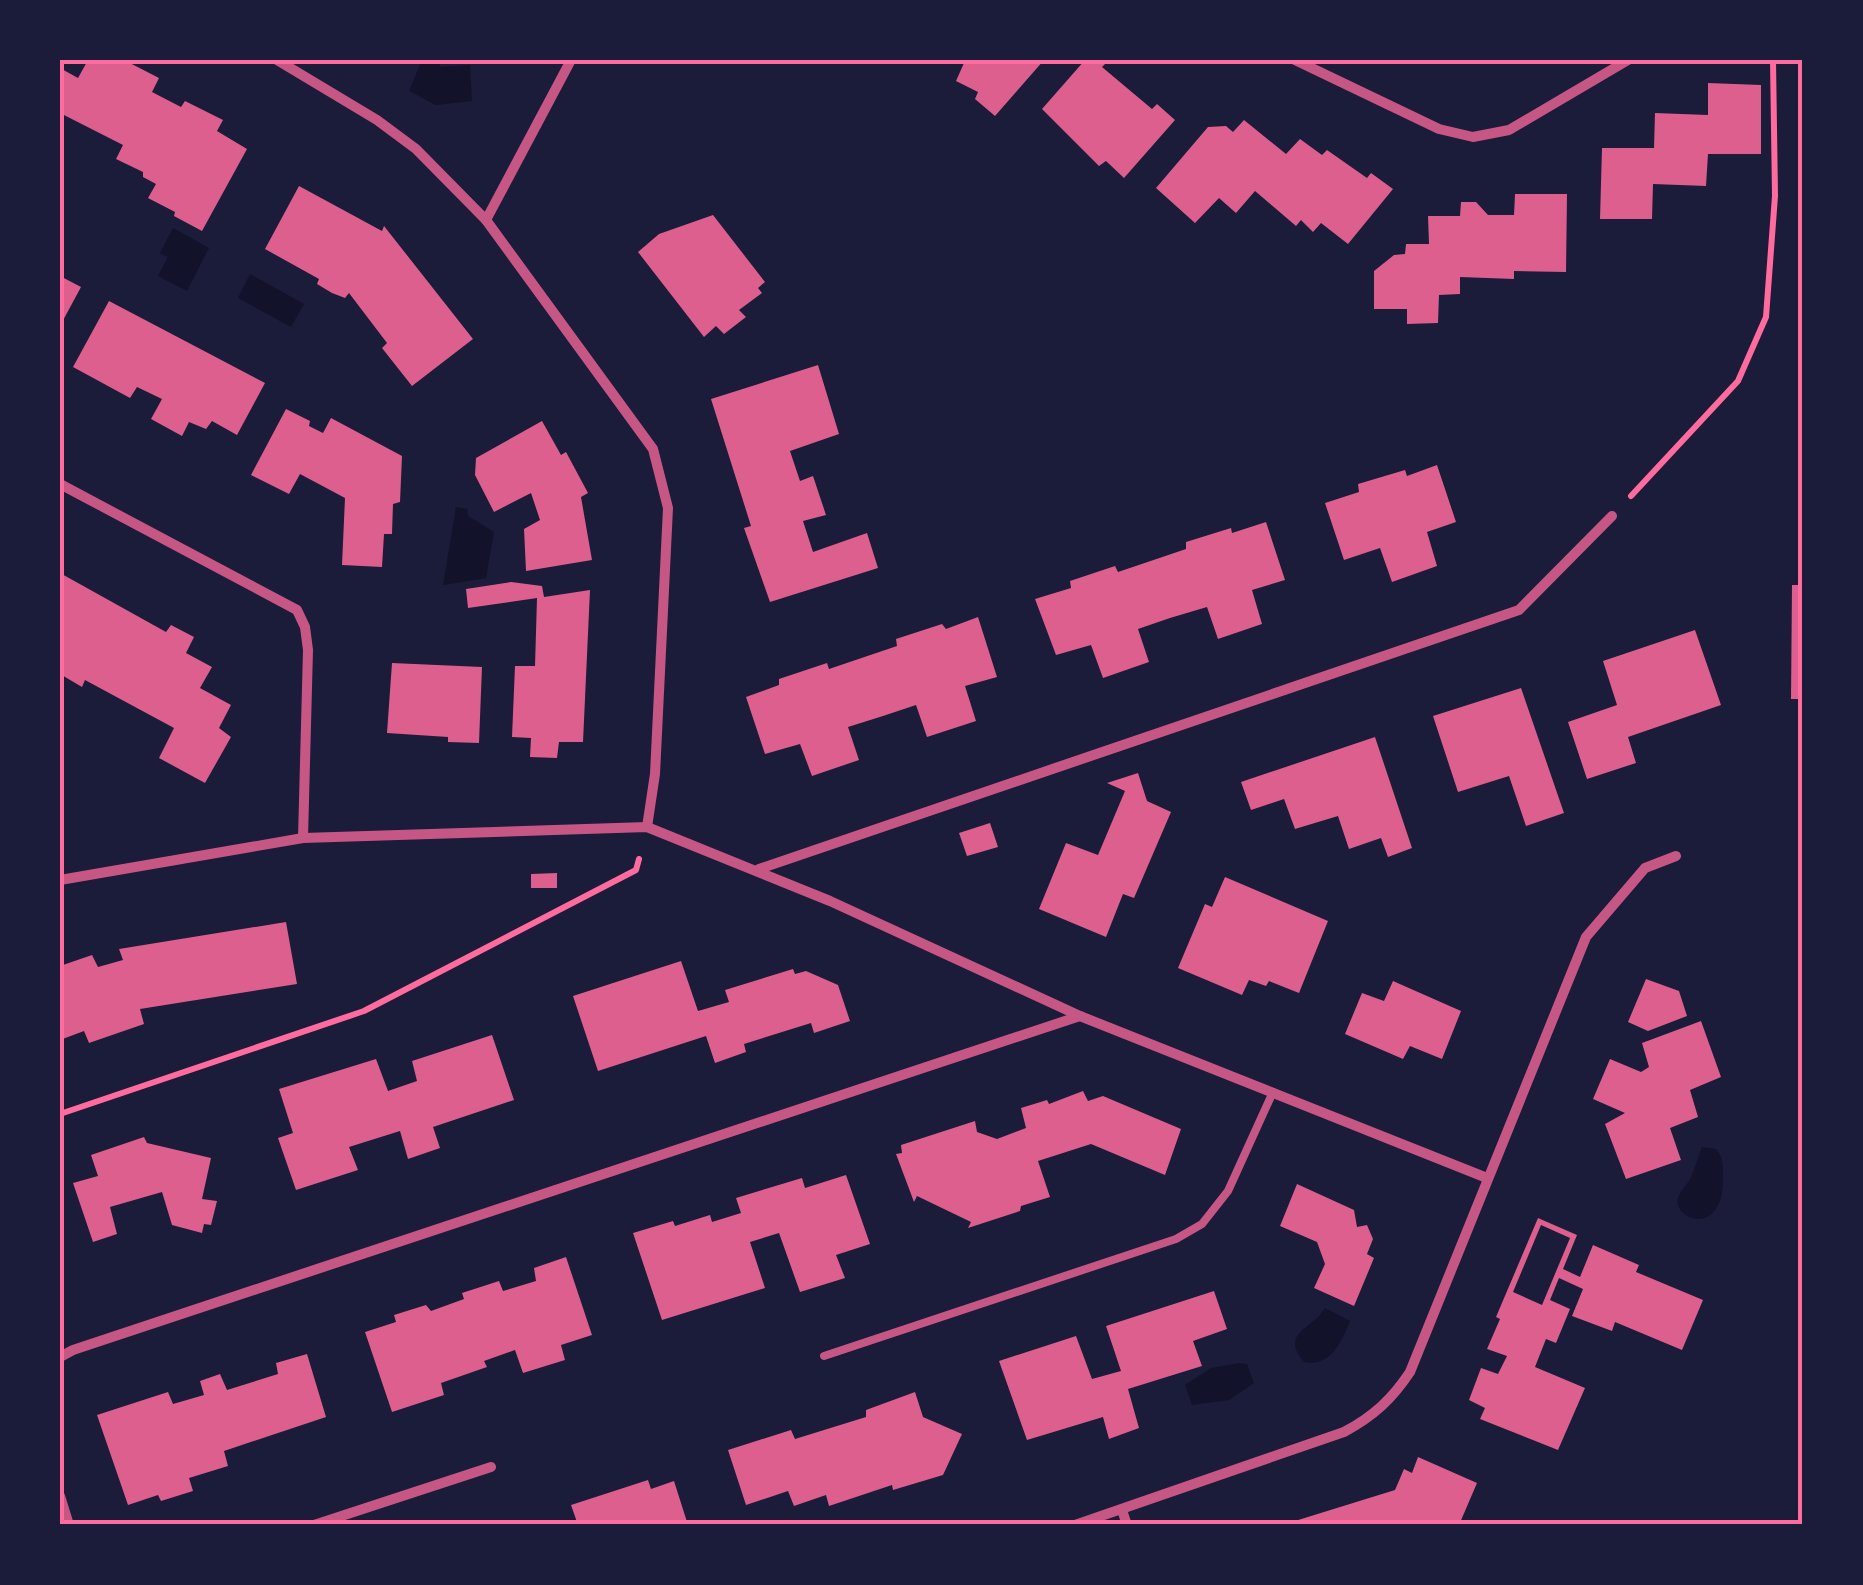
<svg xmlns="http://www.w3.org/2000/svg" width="1863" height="1585" font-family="Manrope,sans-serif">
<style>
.water{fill:#12122b}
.building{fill:#dd5f8e;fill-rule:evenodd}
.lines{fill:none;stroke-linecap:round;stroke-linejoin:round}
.path{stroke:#ff6b9d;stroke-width:6}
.service{stroke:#c65784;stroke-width:8}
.minor{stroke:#c65784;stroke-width:10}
.neatline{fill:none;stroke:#ff6b9d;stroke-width:4}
</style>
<rect width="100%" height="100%" fill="#1b1b3a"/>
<g class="water">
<polygon points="422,60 439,60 440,67 470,65 472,101 436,105 409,91"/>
<polygon points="173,228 209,248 187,291 158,276 168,257 160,253"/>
<polygon points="250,274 304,304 291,327 238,298"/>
<polygon points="456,507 467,509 468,516 494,532 486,578 443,585"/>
<path d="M1702 1147 1716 1149C1724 1159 1723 1166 1723 1179 1723 1239 1672 1219 1678 1198 1680 1191 1688 1184 1691 1177 1695 1168 1698 1157 1702 1147Z"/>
<path d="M1325 1308 1350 1321C1341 1343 1331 1367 1304 1362 1280 1332 1311 1331 1325 1308Z"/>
<polygon points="1239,1363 1247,1364 1254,1383 1229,1400 1192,1405 1185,1385 1211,1368"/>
</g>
<g class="building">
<polygon points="88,60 110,63 124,60 159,78 152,92 181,107 185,101 223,120 217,131 247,149 202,231 174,216 175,212 148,198 156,184 143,177 143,172 116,159 123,145 60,113 60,68 78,78"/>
<polygon points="958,60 1044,60 995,116 975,99 978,92 956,81 964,63"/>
<polygon points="1085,60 1103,60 1106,63 1102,67 1152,109 1157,104 1175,120 1124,178 1106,161 1099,166 1042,109"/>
<polygon points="1708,83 1761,85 1761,154 1708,154 1706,186 1653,184 1652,219 1600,219 1602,148 1654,148 1655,113 1708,115"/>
<polygon points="1244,120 1286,154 1300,139 1322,155 1327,150 1367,178 1371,173 1393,189 1348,244 1321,223 1313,232 1301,220 1296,226 1255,191 1236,213 1219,198 1195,223 1156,188 1208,127 1226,126 1233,132"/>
<polygon points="299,186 382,231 384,226 473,339 412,386 382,348 387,343 349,293 345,298 332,293 317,284 319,279 265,249"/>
<polygon points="1515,194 1567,194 1566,272 1514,271 1514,279 1460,277 1460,294 1439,295 1438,323 1407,324 1407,309 1374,309 1374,271 1394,255 1405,254 1406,244 1429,244 1428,216 1460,216 1461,202 1476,202 1488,215 1514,215"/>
<polygon points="713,215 765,282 758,288 762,293 739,310 746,317 724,334 716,326 704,337 638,252 659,234"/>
<polygon points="60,276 81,287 60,326"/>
<polygon points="109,301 265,383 237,435 212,421 206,429 189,422 182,436 151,419 162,399 137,387 130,398 73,367"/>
<polygon points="818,365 839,434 790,451 800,481 813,476 826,515 803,521 813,552 867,533 878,568 770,602 744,528 751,526 711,399"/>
<polygon points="286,409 310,421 309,426 323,433 331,418 402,456 400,502 393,504 392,534 384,534 382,567 342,565 345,498 300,474 289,494 251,475"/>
<polygon points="542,421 561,455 566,452 588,493 581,497 592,560 526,571 524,529 540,520 531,493 494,512 475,475 476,458"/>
<polygon points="1437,465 1456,522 1427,532 1437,566 1392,582 1380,548 1344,560 1325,503 1359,492 1358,484 1405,470 1407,476"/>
<polygon points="1266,522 1285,580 1252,590 1262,624 1218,639 1207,607 1170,618 1138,629 1149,662 1103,678 1091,645 1056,655 1035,599 1071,588 1070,581 1115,566 1118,572 1186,549 1186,542 1231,528 1232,533"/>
<polygon points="60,573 166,632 171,625 194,637 186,653 212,667 200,688 231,705 219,728 231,737 205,783 159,758 174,728 85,680 82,687 60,674"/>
<polygon points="511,582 542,586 544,597 590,590 583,742 559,742 557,758 530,757 531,738 512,737 515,666 535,666 537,598 468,608 466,589"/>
<polygon points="1792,585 1803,585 1803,699 1791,699"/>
<polygon points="978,617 997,677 965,686 976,721 927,737 916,705 883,716 848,727 859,760 812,776 800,744 765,754 746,697 779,685 779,679 827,663 829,669 897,646 896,639 942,624 946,629"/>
<polygon points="1695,630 1721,705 1628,737 1636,763 1587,779 1568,722 1617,705 1603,661"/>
<polygon points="392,663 482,667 479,743 448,742 448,737 387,733"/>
<polygon points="1521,688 1564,813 1526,826 1509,776 1458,792 1433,716"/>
<polygon points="1375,737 1412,848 1388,857 1381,838 1349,849 1338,816 1295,829 1284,799 1251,810 1241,782"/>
<polygon points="1138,773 1147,801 1171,812 1134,898 1123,894 1106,937 1039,909 1066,843 1098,855 1125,791 1107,783"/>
<polygon points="990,823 998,847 967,856 959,833"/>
<polygon points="557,873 557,888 531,888 531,874"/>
<polygon points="1225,877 1328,921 1299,993 1269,981 1266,986 1249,980 1242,995 1178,968 1205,904 1212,907"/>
<polygon points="286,922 297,984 140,1009 144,1024 89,1043 84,1031 60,1040 60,966 92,955 98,967 123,960 119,949"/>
<polygon points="681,961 698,1011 729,1002 725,990 793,969 795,974 806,971 838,985 850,1021 814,1033 811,1023 744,1044 746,1052 715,1063 706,1036 598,1071 573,996"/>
<polygon points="1646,979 1679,991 1687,1016 1648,1031 1628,1022"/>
<polygon points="1393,981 1461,1011 1442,1059 1410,1046 1403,1059 1345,1034 1362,993 1384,1001"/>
<polygon points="1701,1021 1721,1077 1690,1090 1698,1117 1670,1128 1681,1160 1626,1179 1605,1124 1625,1113 1593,1099 1610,1059 1641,1072 1649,1067 1642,1043"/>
<polygon points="492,1035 514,1100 433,1127 440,1148 408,1159 400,1131 349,1147 358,1170 296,1190 278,1138 293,1133 279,1089 376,1059 388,1091 417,1081 412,1061"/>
<polygon points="1083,1091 1088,1101 1103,1096 1181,1129 1165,1175 1091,1144 1038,1161 1050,1197 1021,1206 1020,1211 968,1228 971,1222 917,1196 914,1202 896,1154 902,1153 901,1145 975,1121 977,1132 997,1139 1026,1128 1021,1108 1047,1100 1049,1104"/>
<polygon points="144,1137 147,1143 211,1158 202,1199 217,1201 211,1225 204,1224 202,1233 172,1225 162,1192 110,1207 117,1234 93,1242 73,1183 98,1176 91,1155"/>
<polygon points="846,1175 870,1244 836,1255 845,1278 800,1292 779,1233 750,1242 765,1288 662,1320 633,1233 673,1221 675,1226 710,1215 712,1222 741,1213 736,1198 802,1178 805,1188"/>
<polygon points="1297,1184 1354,1210 1357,1227 1367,1225 1373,1239 1367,1254 1374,1258 1354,1306 1314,1288 1325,1264 1317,1242 1280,1226"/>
<path d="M1538 1218 1577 1235 1563 1269 1580 1277 1593 1245 1639 1265 1636 1272 1703 1300 1682 1350 1615 1322 1612 1331 1572 1316 1583 1289 1559 1278 1550 1300 1570 1309 1556 1343 1546 1339 1535 1367 1585 1388 1558 1450 1480 1419 1485 1408 1469 1400 1481 1368 1498 1374 1507 1356 1487 1349 1500 1319 1496 1317ZM1541 1225 1570 1238 1542 1305 1513 1292Z"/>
<polygon points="566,1257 592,1335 561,1345 565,1360 523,1373 515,1350 484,1361 487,1367 441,1383 444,1395 392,1412 365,1332 396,1322 394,1315 426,1305 431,1311 464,1299 462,1293 499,1281 503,1291 536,1281 534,1268"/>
<polygon points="1214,1291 1227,1329 1193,1341 1202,1366 1128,1389 1139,1428 1109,1439 1103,1417 1027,1440 999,1361 1076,1336 1092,1379 1121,1371 1106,1326"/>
<polygon points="307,1354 326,1417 224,1451 228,1466 189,1478 193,1491 161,1501 158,1495 128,1505 97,1415 168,1392 173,1404 204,1395 200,1381 220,1374 227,1390 278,1374 276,1363"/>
<polygon points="915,1392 923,1417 962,1434 943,1475 893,1490 892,1485 829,1506 826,1495 794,1506 788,1491 746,1505 728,1450 791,1430 795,1439 866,1417 866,1410"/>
<polygon points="1418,1457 1477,1483 1459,1525 1282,1525 1395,1490 1404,1469 1412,1473"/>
<polygon points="648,1480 651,1489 674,1481 688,1525 578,1525 571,1505"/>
</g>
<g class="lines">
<g class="path">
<polyline points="1631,496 1738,381 1766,317 1775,196 1773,60"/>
<polyline points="60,1114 364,1011 636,870 639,859"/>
</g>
<polyline class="service" points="824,1356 1176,1239 1202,1224 1228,1191 1273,1092"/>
<g class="minor">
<polyline points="277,60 377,120 416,149 486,220 653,449 668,508 655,774 647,827"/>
<polyline points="1295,60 1439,129 1473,137 1509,130 1628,60"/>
<polyline points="486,220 571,60"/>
<polyline points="60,484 297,610 305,627 308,650 303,838"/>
<polyline points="759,869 1519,610 1612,516"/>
<polyline points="60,880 303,838 647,827 830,901 1080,1016 1487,1178"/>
<polyline points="60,1357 73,1350 1080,1016"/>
<polyline points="60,1496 69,1525"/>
<polyline points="1122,1510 1127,1525"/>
<polyline points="314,1525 491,1467"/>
<path d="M1075 1525 1344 1432C1374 1416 1392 1399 1410 1372L1586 937 1645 868 1676 856"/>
</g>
</g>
<rect width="1863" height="1585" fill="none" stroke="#1b1b3a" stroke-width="125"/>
<rect x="62" y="62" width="1738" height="1460" class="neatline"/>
</svg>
